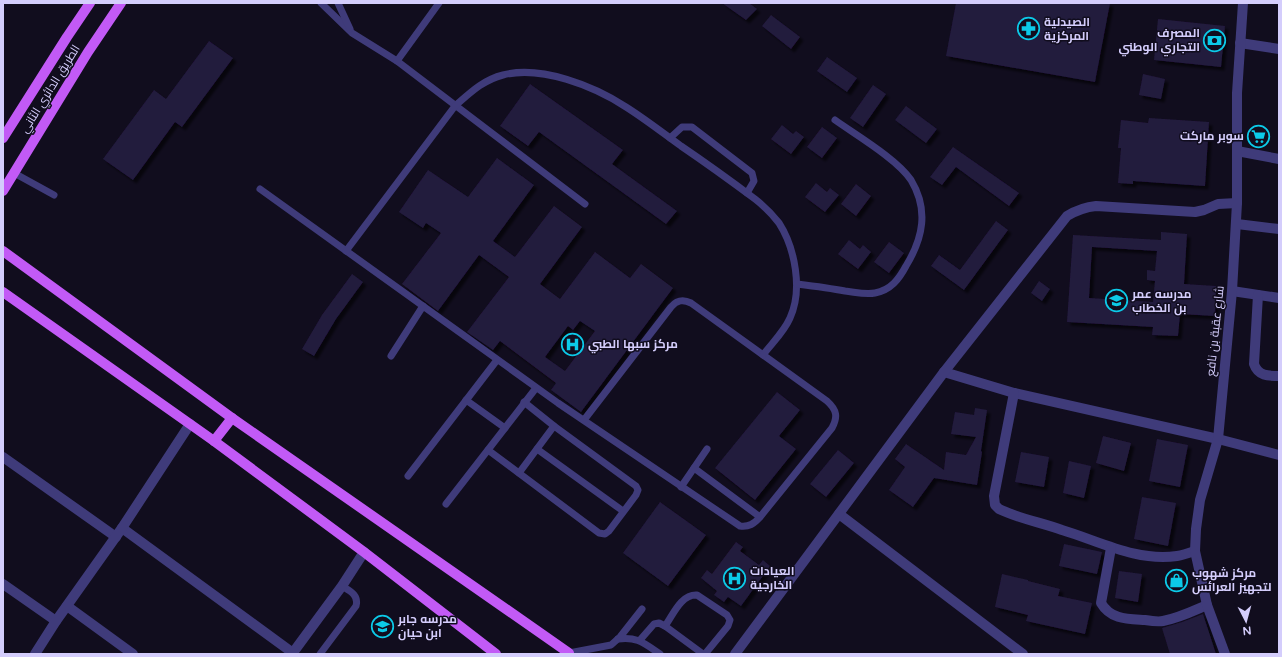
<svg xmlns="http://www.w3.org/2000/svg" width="1282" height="657" font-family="'Varela Round',Cairo,sans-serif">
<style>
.building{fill:#231a3e;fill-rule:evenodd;filter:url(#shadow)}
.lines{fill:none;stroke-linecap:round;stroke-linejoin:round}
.lane{stroke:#3f3b7a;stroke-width:7}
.street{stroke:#3f3b7a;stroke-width:10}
.primary{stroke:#c25af6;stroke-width:10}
.labels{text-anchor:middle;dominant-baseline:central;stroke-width:3;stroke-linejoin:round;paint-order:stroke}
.poi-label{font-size:12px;font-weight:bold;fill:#d4cdfc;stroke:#110d1e;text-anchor:start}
.street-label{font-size:12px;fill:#d4cdfc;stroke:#110d1e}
</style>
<defs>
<filter id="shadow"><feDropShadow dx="3.5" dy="3.5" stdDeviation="1" flood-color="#0009"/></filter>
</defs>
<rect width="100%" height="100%" fill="#110d1e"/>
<g class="building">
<polygon points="722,3 749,3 757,9 746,20"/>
<polygon points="956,3 1110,3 1095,82 946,56"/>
<polygon points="771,15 800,37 791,49 762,26"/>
<polygon points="1158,19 1225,26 1221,67 1154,60"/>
<polygon points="209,41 233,58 182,127 175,122 133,180 103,159 154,90 166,99"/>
<polygon points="827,57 857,78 847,92 817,71"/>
<polygon points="1143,74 1165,79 1161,99 1139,95"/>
<polygon points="530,84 623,150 612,164 677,211 666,224 539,132 528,146 500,126"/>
<polygon points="873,85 886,94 863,127 850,118"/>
<polygon points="906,106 937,129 926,143 895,120"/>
<polygon points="1149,118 1209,122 1205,186 1133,181 1133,184 1118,183 1121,148 1118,148 1121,120 1148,123"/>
<polygon points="782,125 793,134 796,131 804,137 791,154 771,139"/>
<polygon points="822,127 837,138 822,158 807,147"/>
<polygon points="953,147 1019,193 1009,206 956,167 942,185 930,177"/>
<path d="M497 158 534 185 493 241 515 257 554 206 582 227 540 284 560 299 595 252 630 278 641 264 673 288 581 412 551 390 556 383 500 341 493 350 467 332 509 277 479 255 438 311 402 284 441 233 426 223 423 228 399 212 428 170 468 197ZM580 321 595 331 565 371 545 357 568 326 573 330Z"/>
<polygon points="816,183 827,192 830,188 839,195 825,212 805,197"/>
<polygon points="856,184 871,196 856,216 841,204"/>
<polygon points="996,221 1008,230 964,290 931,266 939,255 960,270"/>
<path d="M1161 232 1187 234 1184 284 1216 286 1215 316 1180 314 1178 336 1152 335 1153 327 1067 322 1073 235 1161 240ZM1092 247 1157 251 1155 271 1147 270V280L1155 281 1153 302 1089 298Z"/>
<polygon points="849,240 860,249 863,245 871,252 858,269 838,254"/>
<polygon points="889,242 904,253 889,273 874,262"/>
<polygon points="352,274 363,282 336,319 314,356 302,349 322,315"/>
<polygon points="1039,281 1050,289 1042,301 1031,293"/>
<polygon points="777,392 800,410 779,436 796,449 755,500 715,468"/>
<polygon points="975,408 987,410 981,451 982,452 977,485 934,478 913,507 889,490 905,467 895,459 906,444 944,470 946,452 966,455 976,437 951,434 955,412 974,415"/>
<polygon points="1103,436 1131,443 1124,471 1096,463"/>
<polygon points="1157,439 1188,445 1180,487 1149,481"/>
<polygon points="838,450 854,463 826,497 810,484"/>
<polygon points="1021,452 1049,457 1044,487 1015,482"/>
<polygon points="1069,461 1091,466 1084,498 1063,493"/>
<polygon points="1142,497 1176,503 1168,546 1134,539"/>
<polygon points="660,502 706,535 668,586 623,553"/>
<polygon points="736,542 743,547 740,551 759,565 763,560 770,566 741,606 728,597 724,602 714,595 717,591 701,578 707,570 712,574"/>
<polygon points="1064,544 1102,552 1097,574 1059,566"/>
<polygon points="1119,571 1142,574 1138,602 1115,598"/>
<polygon points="1002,574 1028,580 1028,581 1060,589 1058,596 1092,603 1085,634 1026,621 1028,615 995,607"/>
<polygon points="1203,614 1216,654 1170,654 1162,628 1182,622"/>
</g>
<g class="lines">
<g class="lane">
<polyline points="321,3 352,33 397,61 585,204"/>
<polyline points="338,3 350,29"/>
<polyline points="397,61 439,3"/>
<polyline points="670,138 682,127 692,127 752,173 754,181 747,193"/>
<polyline points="14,173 54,195"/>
<path d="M260 189 558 403 740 526C749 527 754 524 760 517L832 428C838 417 837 410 827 401L691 303C683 299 677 300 671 307L584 420"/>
<path d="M346 251 455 106C470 93 483 80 503 75 541 65 594 86 626 107 645 119 663 133 681 146 706 163 731 181 755 199 764 206 772 214 779 223 795 248 803 290 790 318 784 332 772 343 763 355"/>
<path d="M797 284C813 286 829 288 845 291 855 292 865 295 875 293 891 290 899 279 906 266 923 238 929 210 911 180 897 159 856 135 835 120"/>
<polyline points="391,356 423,306"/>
<polyline points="466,400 505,428"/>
<polyline points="537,449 623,511"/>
<polyline points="488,450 599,533 605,534 609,531 636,495 638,490 636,486 554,426 524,402"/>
<polyline points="694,468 760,517"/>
<polyline points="519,473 554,426"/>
<polyline points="408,476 497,360"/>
<polyline points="681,487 707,449"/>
<polyline points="446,504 536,388"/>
<polyline points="665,626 703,654"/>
<path d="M618 639C637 636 645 644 660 654"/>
<path d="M640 640 654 624 659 623 665 626C673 615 681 594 697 595L727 615 730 620 728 626 705 654"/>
<polyline points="569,653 611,645 620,637 642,609"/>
<path d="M320 654 356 606C359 595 350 591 342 586"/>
</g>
<g class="street">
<polyline points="1240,43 1279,49"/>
<polyline points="1237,151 1279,159"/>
<polyline points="1237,224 1279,229"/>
<polyline points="1232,291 1279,298"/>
<path d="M1258 295 1254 364C1258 376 1268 376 1279 376"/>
<polyline points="944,372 1014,393 1218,439 1279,455"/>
<path d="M1014 393 994 496 995 505 999 509C1017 518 1043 523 1062 530 1099 541 1137 562 1177 556 1183 555 1189 553 1195 551"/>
<polyline points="3,457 116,537"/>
<polyline points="839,514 1023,654"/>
<polyline points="122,528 293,653"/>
<path d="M1111 548 1101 603C1111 620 1128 619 1145 620 1151 621 1158 622 1163 621 1179 618 1193 611 1207 605"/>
<polyline points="3,584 56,621"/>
<polyline points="67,606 133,654"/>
<polyline points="35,654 56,621 122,528 190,424"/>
<polyline points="292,654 342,586 364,552"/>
<path d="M735 654 944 372 1067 216C1077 210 1085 207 1096 206L1195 212 1204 210 1218 204 1237 203"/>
<polyline points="1225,654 1207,605 1195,551 1196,529 1200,500 1218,439 1232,291 1237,203 1237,93 1243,3"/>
</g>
<g class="primary">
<polyline points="3,138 67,37 90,3"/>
<polyline points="3,191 88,52 121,3"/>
<polyline points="3,251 232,418 569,653"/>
<polyline points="3,292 214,441 364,552 496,654"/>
<polyline points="214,441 232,418"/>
</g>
</g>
<defs>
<symbol id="pharmacy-ring" viewBox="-11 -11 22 22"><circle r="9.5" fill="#110d1e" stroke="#0ccae8" stroke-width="1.5"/><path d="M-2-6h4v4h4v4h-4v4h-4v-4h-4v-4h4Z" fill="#0ccae8"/></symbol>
<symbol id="bank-ring" viewBox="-11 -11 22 22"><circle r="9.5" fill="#110d1e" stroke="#0ccae8" stroke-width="1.5"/><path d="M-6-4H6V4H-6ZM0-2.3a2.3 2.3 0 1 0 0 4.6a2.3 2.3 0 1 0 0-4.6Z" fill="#0ccae8"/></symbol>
<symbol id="supermarket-ring" viewBox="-11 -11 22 22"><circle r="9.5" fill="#110d1e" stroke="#0ccae8" stroke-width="1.5"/><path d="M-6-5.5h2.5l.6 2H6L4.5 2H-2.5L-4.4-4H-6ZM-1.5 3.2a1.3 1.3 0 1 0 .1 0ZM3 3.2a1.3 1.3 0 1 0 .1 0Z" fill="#0ccae8"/></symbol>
<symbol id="school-ring" viewBox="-11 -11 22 22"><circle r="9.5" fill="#110d1e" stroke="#0ccae8" stroke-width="1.5"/><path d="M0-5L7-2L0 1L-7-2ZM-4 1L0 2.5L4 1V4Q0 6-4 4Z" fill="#0ccae8"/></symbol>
<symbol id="hospital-ring" viewBox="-11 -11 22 22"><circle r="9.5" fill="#110d1e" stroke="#0ccae8" stroke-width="1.5"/><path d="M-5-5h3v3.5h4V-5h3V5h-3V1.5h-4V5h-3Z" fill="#0ccae8"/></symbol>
<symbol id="shop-ring" viewBox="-11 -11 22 22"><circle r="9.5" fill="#110d1e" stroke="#0ccae8" stroke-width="1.5"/><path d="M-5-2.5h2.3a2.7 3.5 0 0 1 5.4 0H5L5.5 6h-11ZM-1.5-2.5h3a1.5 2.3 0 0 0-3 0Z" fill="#0ccae8"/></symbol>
</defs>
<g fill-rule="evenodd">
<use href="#pharmacy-ring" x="1016" y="16" width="25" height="25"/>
<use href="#bank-ring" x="1202" y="28" width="25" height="25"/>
<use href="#supermarket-ring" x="1246" y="124" width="25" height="25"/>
<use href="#school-ring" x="1104" y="288" width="25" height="25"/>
<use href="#hospital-ring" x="560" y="332" width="25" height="25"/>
<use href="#hospital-ring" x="722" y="566" width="25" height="25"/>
<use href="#shop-ring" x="1164" y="568" width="25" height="25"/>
<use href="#school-ring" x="370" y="614" width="25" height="25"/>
</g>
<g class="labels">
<g class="poi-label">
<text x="1044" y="22">الصيدلية<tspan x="1044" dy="14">المركزية</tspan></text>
<text x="1200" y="33" text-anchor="end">المصرف<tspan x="1200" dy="14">التجاري الوطني</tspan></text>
<text x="1244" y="136" text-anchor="end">سوبر ماركت</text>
<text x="1132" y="294">مدرسه عمر<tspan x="1132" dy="14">بن الخطاب</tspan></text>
<text x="588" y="344">مركز سبها الطبي</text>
<text x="750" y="571">العيادات<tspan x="750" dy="14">الخارجية</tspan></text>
<text x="1192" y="573">مركز شهوب<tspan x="1192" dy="14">لتجهيز العرائس</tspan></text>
<text x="398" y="619">مدرسه جابر<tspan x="398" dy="14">ابن حيان</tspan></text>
</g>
<g class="street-label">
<text transform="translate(50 89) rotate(-58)">الطريق الدائري الثاني</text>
<text transform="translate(1215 331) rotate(-84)">شارع عقبة بن نافع</text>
</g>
</g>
<rect width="1282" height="657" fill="none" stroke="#d4cdfc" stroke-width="8"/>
<g transform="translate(1246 621) rotate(174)" stroke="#110d1e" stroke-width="3" paint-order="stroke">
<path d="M0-3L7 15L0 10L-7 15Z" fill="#d4cdfc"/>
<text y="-6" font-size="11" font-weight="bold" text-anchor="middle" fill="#d4cdfc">N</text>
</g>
</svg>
